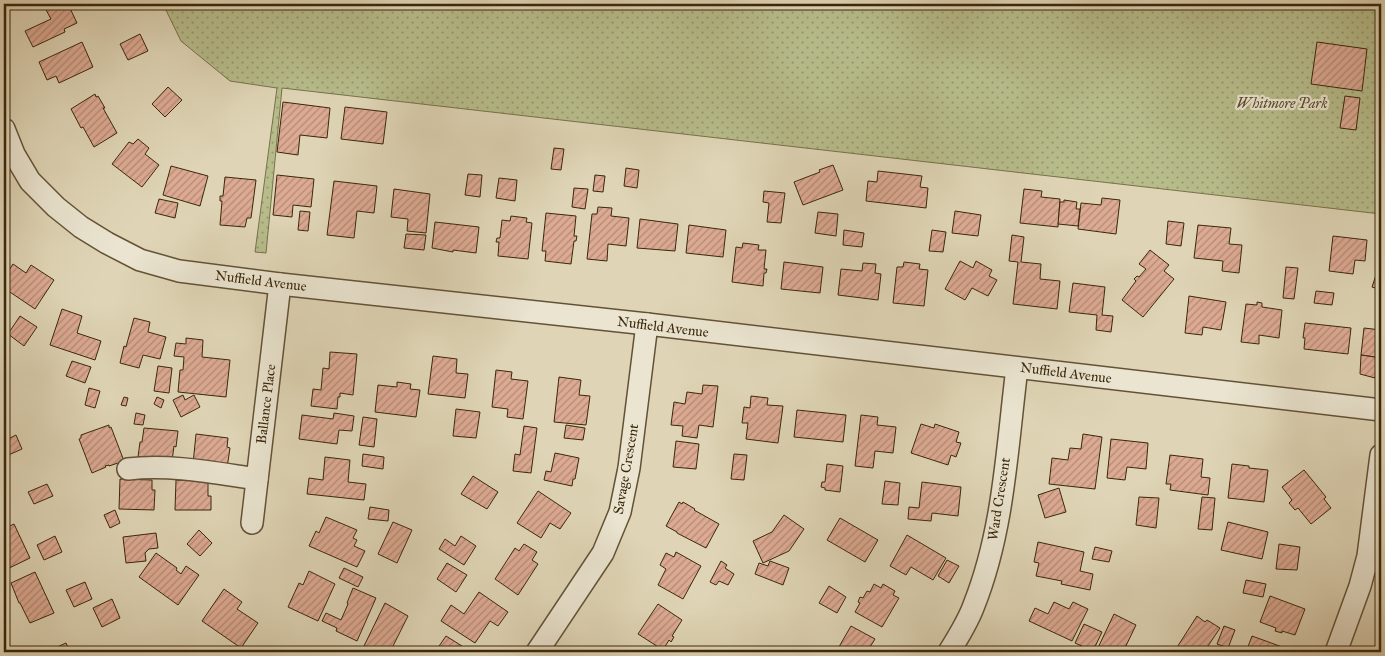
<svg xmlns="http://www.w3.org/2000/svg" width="1385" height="656" font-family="'IM FELL Great Primer',serif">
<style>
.park{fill:url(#park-dots);stroke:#78724b}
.building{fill:url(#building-hatch);stroke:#3a270b}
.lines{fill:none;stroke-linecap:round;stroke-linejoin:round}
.minor-casing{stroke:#635236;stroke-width:24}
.minor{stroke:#eae4d0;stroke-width:21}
.labels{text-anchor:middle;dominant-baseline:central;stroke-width:4.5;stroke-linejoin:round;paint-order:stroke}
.park-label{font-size:14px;font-style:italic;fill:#594c2b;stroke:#eae4d0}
.street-label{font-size:14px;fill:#3a270b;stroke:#eae4d0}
</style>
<defs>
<pattern id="park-dots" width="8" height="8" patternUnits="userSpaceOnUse" patternTransform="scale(1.25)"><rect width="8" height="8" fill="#b7bc8b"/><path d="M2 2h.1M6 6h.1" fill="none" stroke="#969970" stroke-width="1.8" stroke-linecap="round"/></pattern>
<pattern id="building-hatch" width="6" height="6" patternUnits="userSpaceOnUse" patternTransform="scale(1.25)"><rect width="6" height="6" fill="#ddaa93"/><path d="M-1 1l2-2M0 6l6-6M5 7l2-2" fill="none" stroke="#b48a76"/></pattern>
</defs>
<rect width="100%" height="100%" fill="#dfd5b6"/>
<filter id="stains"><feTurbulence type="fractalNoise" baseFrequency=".004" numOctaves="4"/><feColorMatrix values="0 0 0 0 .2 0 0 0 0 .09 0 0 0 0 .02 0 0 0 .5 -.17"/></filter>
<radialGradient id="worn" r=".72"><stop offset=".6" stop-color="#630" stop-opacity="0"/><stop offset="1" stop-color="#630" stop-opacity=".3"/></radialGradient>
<polygon class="park" points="163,4 1381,4 1381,214 282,88 266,253 255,252 277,88 230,81 181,41"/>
<g class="building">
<polygon points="49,4 68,4 77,23 64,29 65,32 33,47 25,31 51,19 44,6"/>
<polygon points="140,34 148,51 128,60 120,44"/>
<polygon points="82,42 93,67 59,83 56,76 47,80 39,62"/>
<polygon points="1317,42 1367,49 1362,91 1311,84"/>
<polygon points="168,87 182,100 165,117 152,104"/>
<polygon points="95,94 96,97 98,96 105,108 103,108 117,133 94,147 83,127 81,128 71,109"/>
<polygon points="1345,96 1360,98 1356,130 1340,128"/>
<polygon points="283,102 330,108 327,138 300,135 298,155 277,152"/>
<polygon points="345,107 387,112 383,144 341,139"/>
<polygon points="138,139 149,148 145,154 159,165 142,187 112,164 129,142 133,144"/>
<polygon points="554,148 564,149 561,170 551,169"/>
<polygon points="833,165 843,190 803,205 794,182 820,172 819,170"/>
<polygon points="171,166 208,176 200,206 163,195"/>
<polygon points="626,168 639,170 637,188 624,186"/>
<polygon points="878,171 922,176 920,187 928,188 926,208 866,201 868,181 877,182"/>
<polygon points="468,174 482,175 480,197 465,195"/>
<polygon points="277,175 314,179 311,207 293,205 292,217 273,215"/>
<polygon points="595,175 605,176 603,192 593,191"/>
<polygon points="225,177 256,180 251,218 247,218 245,227 220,225 222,201 220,201 220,196 223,196"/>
<polygon points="499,178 517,180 515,201 496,198"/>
<polygon points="334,181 377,186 374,213 357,211 354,238 327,235"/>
<polygon points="574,188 588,189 585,209 572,207"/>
<polygon points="394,189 430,194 426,233 407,231 408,219 391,217"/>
<polygon points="1024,189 1042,191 1041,197 1060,199 1058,227 1020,223"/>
<polygon points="764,191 785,193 781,223 767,222 769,203 763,202"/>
<polygon points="1102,198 1120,200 1116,234 1078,229 1081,203 1101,205"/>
<polygon points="159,199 178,203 175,218 155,213"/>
<polygon points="1064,200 1077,202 1076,209 1080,209 1078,226 1058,224 1060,202 1064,202"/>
<polygon points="598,207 612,208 611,216 629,218 626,246 608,244 607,261 587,259 592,214 597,214"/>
<polygon points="300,211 310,212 308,231 298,230"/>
<polygon points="955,211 981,215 978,236 952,233"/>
<polygon points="818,212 838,214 836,236 815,233"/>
<polygon points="546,213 576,216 574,236 577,236 576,241 574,241 571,264 545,261 546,251 542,251"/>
<polygon points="511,216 527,218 526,222 532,223 528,259 498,256 499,242 496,242 497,238 500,238 502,220 510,221"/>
<polygon points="640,219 678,224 675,251 637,248"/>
<polygon points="1168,221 1184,223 1181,246 1166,244"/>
<polygon points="435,222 479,227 476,253 453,250 453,252 432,248"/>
<polygon points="689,225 726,230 723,257 686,253"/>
<polygon points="1198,225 1231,228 1229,244 1242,245 1239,273 1222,271 1223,261 1194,258"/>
<polygon points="844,230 864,233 862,247 843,245"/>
<polygon points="932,230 946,232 943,252 929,251"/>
<polygon points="406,234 426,235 424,250 404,248"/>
<polygon points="1012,235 1024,237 1021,262 1041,264 1040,279 1060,281 1057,309 1013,304 1018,262 1009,261"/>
<polygon points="1333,236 1367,240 1365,261 1355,260 1353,274 1329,271"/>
<polygon points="743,243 759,245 758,250 766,250 764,269 767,269 766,273 764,273 763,286 732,282 736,247 742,248"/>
<polygon points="1150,250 1169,265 1164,271 1174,279 1143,317 1122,300 1136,281 1134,279 1137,276 1139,277 1146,269 1139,264"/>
<polygon points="1381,260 1381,290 1372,287"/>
<polygon points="960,261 973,268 976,261 992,270 989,276 997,280 988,296 972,288 965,300 945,289"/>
<polygon points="784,262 823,267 820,293 781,289"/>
<polygon points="904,262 920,264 919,269 928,270 924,306 893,303 897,267 903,267"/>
<polygon points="863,263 876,264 875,273 881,274 878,300 838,295 841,269 862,271"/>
<polygon points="13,264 26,273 31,265 54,280 35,309 4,288 4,278"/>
<polygon points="1286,267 1298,268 1294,299 1283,298"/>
<polygon points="1073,283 1105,287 1102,315 1113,316 1111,332 1096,330 1097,315 1069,312"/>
<polygon points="1316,291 1334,293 1332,305 1314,303"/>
<polygon points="1189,296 1226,302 1221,330 1203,327 1202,335 1185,333"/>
<polygon points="1257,302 1262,303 1262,307 1282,310 1279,338 1259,335 1259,344 1241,342 1246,304 1257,305"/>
<polygon points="62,309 82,316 77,333 101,341 95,360 50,345"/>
<polygon points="20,316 37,327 24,346 8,334"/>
<polygon points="134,318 150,322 148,332 166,337 160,359 143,355 139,368 120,363 124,346 126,347"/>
<polygon points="1305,323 1351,328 1348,354 1304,349 1305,338 1303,338"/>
<polygon points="1364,328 1381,330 1381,358 1361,355"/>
<polygon points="186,338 203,340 202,357 230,360 226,397 178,392 180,370 183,370 184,357 174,356 176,343 186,344"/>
<polygon points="330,352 357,354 353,395 340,393 340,397 338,397 337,409 311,406 313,389 321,390 323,368 329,369"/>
<polygon points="1361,355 1381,358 1381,372 1376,372 1375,378 1360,374"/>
<polygon points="433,356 457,359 456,373 468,374 465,398 428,394"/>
<polygon points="72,361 91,367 85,383 66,376"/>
<polygon points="158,366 172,368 169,393 154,391"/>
<polygon points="496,370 512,372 511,379 528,381 523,419 507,417 508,409 492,407"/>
<polygon points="559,377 581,380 579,395 590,396 586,425 554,422"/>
<polygon points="397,382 411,384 410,389 420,390 416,417 375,412 378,385 397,387"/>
<polygon points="703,385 718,386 713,427 699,425 697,438 682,436 683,426 671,425 674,402 685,404 687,392 702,394"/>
<polygon points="89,388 100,391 95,408 85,405"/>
<polygon points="183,395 185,400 194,395 200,407 181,417 173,400"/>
<polygon points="751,396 768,398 767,405 783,406 778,443 746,439 748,423 742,423 744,407 750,408"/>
<polygon points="124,397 128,398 126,406 121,405"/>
<polygon points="157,397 164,400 161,408 154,404"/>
<polygon points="456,409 480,412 476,438 453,436"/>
<polygon points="797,410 846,415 843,442 794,437"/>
<polygon points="136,413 145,415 143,425 134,424"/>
<polygon points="334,413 354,416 352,431 339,430 337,444 299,439 302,415 333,419"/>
<polygon points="861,415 878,417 877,425 896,427 893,453 875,451 873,468 855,466"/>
<polygon points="363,417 377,419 374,447 359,445"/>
<polygon points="921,424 934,428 935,424 959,432 956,442 961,443 956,457 951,455 948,465 911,453"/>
<polygon points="109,425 109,428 111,427 124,461 109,466 109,465 105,466 106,467 92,473 79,439 81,438 81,435"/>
<polygon points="566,425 585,428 583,440 564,438"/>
<polygon points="524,426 537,428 531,473 513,471 515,454 520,455"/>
<polygon points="144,428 178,431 176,447 174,446 172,461 138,457 140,442 142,442"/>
<polygon points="196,434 228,438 227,447 230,448 227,468 193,464"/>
<polygon points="1083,434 1102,437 1095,489 1049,484 1052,458 1068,460 1070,448 1081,449"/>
<polygon points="16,435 22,449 4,457 4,441"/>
<polygon points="1111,439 1148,443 1146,469 1127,467 1125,480 1107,478"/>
<polygon points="676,441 699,444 696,469 673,467"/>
<polygon points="555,453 579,458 575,479 573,479 572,486 544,480 546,471 551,472"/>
<polygon points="363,454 384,457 383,469 362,466"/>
<polygon points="734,454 747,455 744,480 731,479"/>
<polygon points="1170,455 1203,459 1201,477 1210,478 1208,495 1170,490 1171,484 1166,484"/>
<polygon points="325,457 350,460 348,482 366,484 364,500 307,494 309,478 323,480"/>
<polygon points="827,464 843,466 840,492 825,490 825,488 821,487 822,482 825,482"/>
<polygon points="1232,464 1249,466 1249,468 1268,470 1264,502 1228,498"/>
<polygon points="1304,470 1326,497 1324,499 1331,508 1311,524 1298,508 1295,510 1289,503 1292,500 1282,487"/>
<polygon points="473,476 498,492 487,509 461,494"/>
<polygon points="120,479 152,480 152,490 155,490 154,510 119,509"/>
<polygon points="176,480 208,481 208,496 211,496 211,510 175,510"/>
<polygon points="885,481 900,483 898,505 882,504"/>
<polygon points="922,482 961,487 958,516 932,513 931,521 908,519 909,507 919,508"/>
<polygon points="47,484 53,496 34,504 28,492"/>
<polygon points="1059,488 1066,512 1045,518 1038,495"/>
<polygon points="538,491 571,513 560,529 550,523 541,538 517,523"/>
<polygon points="1139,497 1159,498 1156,528 1136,525"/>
<polygon points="1202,497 1215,498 1212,530 1198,529"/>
<polygon points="679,502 682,504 683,502 695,509 694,510 719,524 706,548 677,533 677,532 666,526"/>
<polygon points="370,507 389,510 388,521 368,519"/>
<polygon points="115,510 120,523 110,528 104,515"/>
<polygon points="784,515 804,529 789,551 763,563 753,541 772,532"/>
<polygon points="326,517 357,530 353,538 357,540 354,546 365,551 357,567 309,546 316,531 319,533"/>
<polygon points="840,518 878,540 865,562 827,540"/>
<polygon points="393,522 412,530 397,563 378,554"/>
<polygon points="1228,522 1268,532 1262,559 1221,550"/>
<polygon points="14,524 30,558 5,570 4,567 4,529"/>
<polygon points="199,530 212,543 200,556 187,544"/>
<polygon points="156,533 158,548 149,549 145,553 146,561 126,563 123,537"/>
<polygon points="907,535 946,558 933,580 911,567 906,575 890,566"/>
<polygon points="55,536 62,552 44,560 37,545"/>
<polygon points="461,536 476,546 464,565 439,549 445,539 455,546"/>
<polygon points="1038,542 1084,552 1080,571 1093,574 1090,590 1061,584 1062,581 1036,576 1039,563 1034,562"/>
<polygon points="524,544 537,552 532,560 538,564 518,595 495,579 515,548 519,551"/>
<polygon points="1279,544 1300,547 1297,570 1276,569"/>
<polygon points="1095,547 1112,551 1109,562 1092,559"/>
<polygon points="676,552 701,566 683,599 658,585 666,569 660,565 666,553 674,557"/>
<polygon points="156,553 177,568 176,570 181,574 186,566 199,575 178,605 139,577"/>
<polygon points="947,560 959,566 949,583 938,576"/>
<polygon points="721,561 727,565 725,568 734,574 728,585 719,581 716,585 710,582"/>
<polygon points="770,561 789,568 783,585 755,574 759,563 768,566"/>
<polygon points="447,563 467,575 456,592 437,579"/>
<polygon points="344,568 363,577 358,587 339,578"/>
<polygon points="309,571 335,584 318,621 288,607 299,583 303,585"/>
<polygon points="35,572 54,613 30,623 20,603 19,603 11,583"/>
<polygon points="1246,580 1266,584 1263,597 1243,593"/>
<polygon points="85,582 92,599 74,607 66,590"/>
<polygon points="874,584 881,588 883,584 895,591 893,595 899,598 882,627 855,612 860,603 858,602 860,597 863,598 867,591 870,592"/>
<polygon points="829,586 846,597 837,613 819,603"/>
<polygon points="353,588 376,598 357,641 336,631 337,628 322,621 326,613 341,620 348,604 347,603"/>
<polygon points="224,589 242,602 237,609 258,623 241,648 202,621"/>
<polygon points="479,592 508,612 498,626 490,621 475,643 441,621 451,605 464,614"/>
<polygon points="1270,596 1305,609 1295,635 1282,631 1282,633 1275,631 1276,628 1260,622"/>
<polygon points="112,599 120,618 102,627 93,608"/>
<polygon points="1054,602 1069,609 1073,602 1088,609 1072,641 1029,621 1035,608 1048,614"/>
<polygon points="385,603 408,616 390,652 378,652 364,646"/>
<polygon points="658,604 682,620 672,636 674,637 671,642 669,640 663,650 638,634"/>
<polygon points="1114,614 1136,625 1123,652 1096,652"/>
<polygon points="1197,616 1205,622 1207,620 1220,628 1204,652 1174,652"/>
<polygon points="1084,624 1102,632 1093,651 1075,643"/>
<polygon points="851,626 875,639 867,652 836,652"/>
<polygon points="1224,626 1235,630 1228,648 1217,644"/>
<polygon points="446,636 462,646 458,652 435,652"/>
<polygon points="1252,636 1285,648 1283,652 1246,652"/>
<polygon points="66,643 70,652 46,652"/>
<polygon points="630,647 638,652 627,652"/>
</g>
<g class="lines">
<defs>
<g id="minor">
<polyline points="4,129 14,154 30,181 56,207 81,227 107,243 140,260 179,271 280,284 647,324 1381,410"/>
<path d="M128 469C171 464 215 473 257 479"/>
<polyline points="252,523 280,284"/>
<polyline points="537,652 603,553 620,512 629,468 647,324"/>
<path d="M949 652C958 637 968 622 974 605 1004 530 1007 447 1017 368"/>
<polyline points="1336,652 1360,586 1368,556 1381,455"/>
</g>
</defs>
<use href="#minor" class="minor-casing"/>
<use href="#minor" class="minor"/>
</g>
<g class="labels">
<g class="park-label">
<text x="1282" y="103">Whitmore Park</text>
</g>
<g class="street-label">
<text transform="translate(261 281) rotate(7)">Nuffield Avenue</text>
<text transform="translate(663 327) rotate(7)">Nuffield Avenue</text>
<text transform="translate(1066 373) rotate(7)">Nuffield Avenue</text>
<text transform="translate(266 404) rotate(-83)">Ballance Place</text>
<text transform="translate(626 469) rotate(-80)">Savage Crescent</text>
<text transform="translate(999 499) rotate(-81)">Ward Crescent</text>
</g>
</g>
<rect width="1385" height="656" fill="none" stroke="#dfd5b6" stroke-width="20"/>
<rect x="5" y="5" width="1375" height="646" fill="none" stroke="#3a270b" stroke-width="2.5"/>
<rect x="10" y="10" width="1365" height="636" fill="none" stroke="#3a270b"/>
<rect width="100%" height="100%" filter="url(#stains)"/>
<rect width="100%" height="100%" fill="url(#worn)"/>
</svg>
